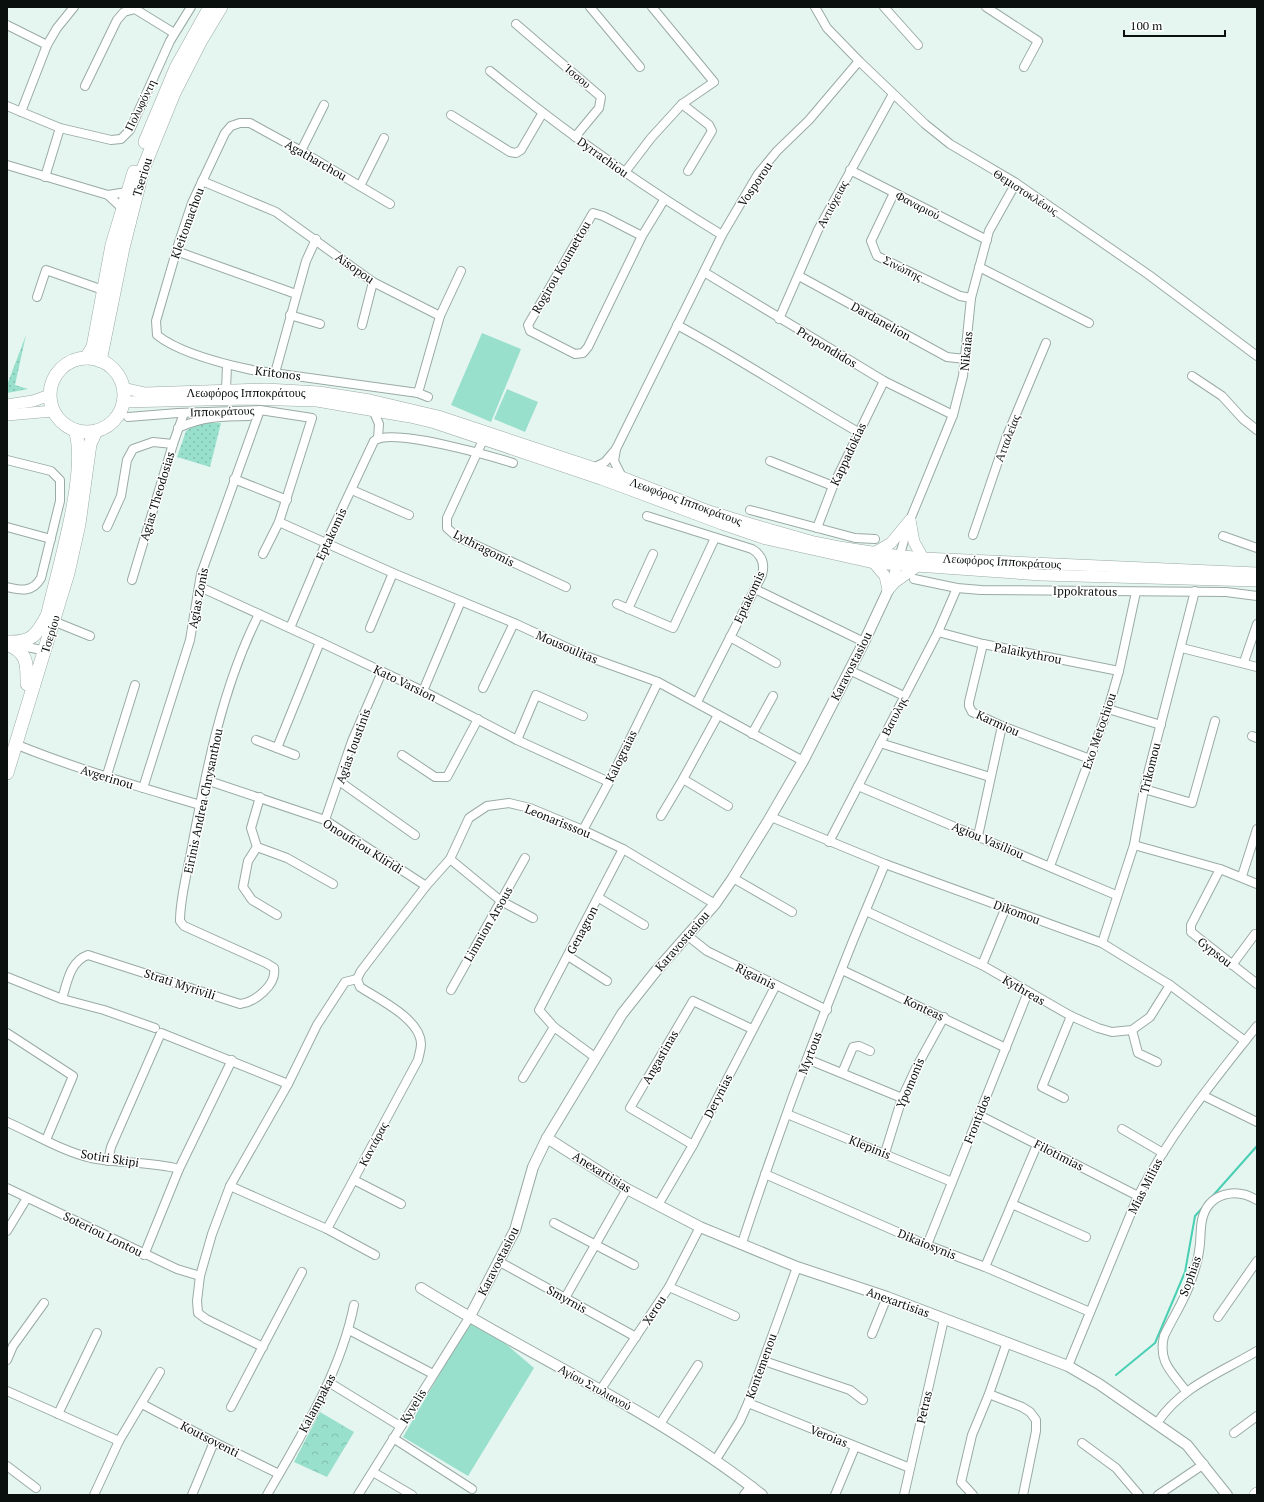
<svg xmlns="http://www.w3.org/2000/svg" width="1264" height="1502" font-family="'PT Serif',serif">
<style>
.grass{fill:url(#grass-dots)}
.forest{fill:url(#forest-crowns)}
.pitch{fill:#98dfcc}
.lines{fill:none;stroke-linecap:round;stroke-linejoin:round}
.stream{stroke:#49cfb3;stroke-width:2}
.minor-casing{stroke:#9aaaa5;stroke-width:10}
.tertiary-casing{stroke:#9aaaa5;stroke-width:12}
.secondary-casing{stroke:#9aaaa5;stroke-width:12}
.primary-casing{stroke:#9aaaa5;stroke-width:14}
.minor{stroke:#fff;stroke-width:8}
.tertiary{stroke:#fff;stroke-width:10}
.secondary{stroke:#fff;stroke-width:11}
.primary{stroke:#fff;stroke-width:13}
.labels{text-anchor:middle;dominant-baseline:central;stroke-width:3;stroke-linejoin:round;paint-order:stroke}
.street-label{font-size:12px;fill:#0a100e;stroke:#fff}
</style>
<defs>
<pattern id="grass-dots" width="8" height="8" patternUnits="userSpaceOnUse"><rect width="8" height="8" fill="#98dfcc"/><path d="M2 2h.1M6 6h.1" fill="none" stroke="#82beae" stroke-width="1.8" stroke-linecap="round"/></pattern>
<pattern id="forest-crowns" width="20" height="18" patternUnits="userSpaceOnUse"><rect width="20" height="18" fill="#98dfcc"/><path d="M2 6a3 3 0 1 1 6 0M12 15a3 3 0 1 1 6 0" fill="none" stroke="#82beae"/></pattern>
</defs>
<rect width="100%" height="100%" fill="#e5f6f1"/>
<g class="grass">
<polygon points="26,335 15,385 28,389 7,393 7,385"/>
<polygon points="197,423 221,423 210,467 177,457 186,431"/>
</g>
<polygon class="forest" points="320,1412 354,1432 327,1477 294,1462"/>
<g class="pitch">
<polygon points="482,333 521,349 491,422 451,405"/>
<polygon points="507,389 538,402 525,432 494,419"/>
<polygon points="473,1316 534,1368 468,1476 403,1437"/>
</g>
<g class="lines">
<g class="stream">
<polyline points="1210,1199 1257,1146"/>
<polyline points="1116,1375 1155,1343 1185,1272 1195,1216 1205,1205"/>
</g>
<defs>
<g id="minor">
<polyline points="590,7 640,67"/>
<polyline points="815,7 827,28 859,61 925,124 950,144 1016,183 1149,275 1257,356"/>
<polyline points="884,7 918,45"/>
<polyline points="986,7 1038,41 1024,67"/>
<polyline points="516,24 601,97 599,108 575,137"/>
<polyline points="7,25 47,45"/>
<path d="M490 71C564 131 641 186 722 235"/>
<polyline points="85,86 117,20 124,12 135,9 174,33"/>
<polyline points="682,104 709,125 712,131 688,171"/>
<polyline points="7,106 60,128 111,140 121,139 130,130 170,41 191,7"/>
<polyline points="21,112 47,45 57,28 74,7"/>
<polyline points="451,115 510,152 516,153 521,150 542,114"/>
<polyline points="301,151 324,105"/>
<polyline points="7,165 108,195 127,192"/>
<polyline points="850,170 987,240"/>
<polyline points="625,172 651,138 682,104 714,82 652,7"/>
<polyline points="45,177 60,128"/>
<polyline points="202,181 276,212 373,282 440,316 418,393"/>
<polyline points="360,186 384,138"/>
<polyline points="894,193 871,241 877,256 960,296 971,298"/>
<polyline points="108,195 123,209"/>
<path d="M390 204 301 151 250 123H240L231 126 225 133 192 203 179 242 156 321 157 335C179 353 224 364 252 370L418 393 428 397"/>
<polyline points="642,236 603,216 593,213 528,325 530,331 575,354 583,353 588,347 642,236 664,200"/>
<polyline points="176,251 296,294"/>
<polyline points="979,267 1089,323"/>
<polyline points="704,272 884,381 953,415"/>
<polyline points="799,276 947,357 965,359"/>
<polyline points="37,297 46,270 103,290"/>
<polyline points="290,315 320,324"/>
<polyline points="440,316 461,271"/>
<polyline points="779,319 818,230 893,94"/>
<polyline points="362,325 373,282"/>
<path d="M677 325C739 358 797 397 858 432"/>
<polyline points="275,373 306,261 316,239"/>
<polyline points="1192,376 1222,396 1243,419 1257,430"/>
<polyline points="226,390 227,365"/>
<polyline points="373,410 379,424 378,438"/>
<polyline points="128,417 178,413 260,410 312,418 279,522 263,554"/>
<path d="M178 428C201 417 224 416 249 416"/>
<polyline points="483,440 447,518 447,528 456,536 566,587"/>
<polyline points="616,449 614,461 622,477"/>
<path d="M7 460 51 471 60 480V501L41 578C33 592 22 591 7 587"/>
<polyline points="770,461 833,486"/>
<polyline points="593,468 605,462 616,449 722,235 758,174 777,151 809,120 859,61"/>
<polyline points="234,479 287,500"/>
<polyline points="352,490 409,515"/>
<polyline points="750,510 855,538 875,539"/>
<path d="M647 516 752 549C762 555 765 564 762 575L697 702"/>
<polyline points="279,522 393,573 514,623 583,655 658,682 803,761"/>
<polyline points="7,527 51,539"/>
<polyline points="107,527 121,496 127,460 133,449 153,442 173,444"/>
<polyline points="817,528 833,486 884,381"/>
<polyline points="973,535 1006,438 1046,343"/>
<polyline points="1223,536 1257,548"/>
<polyline points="898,561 910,520 953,415 963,376 971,298 989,231 1016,183"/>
<polyline points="914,579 957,588 981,590 1226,592 1257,596"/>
<polyline points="132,580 173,444 184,413"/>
<polyline points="200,587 320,642 423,691 517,740 609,782"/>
<polyline points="755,589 864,642"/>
<polyline points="617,604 673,628 715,538"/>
<polyline points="628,609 653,554"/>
<polyline points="53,621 90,636"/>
<path d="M290 628 326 543 374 441C391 427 491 456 513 463"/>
<polyline points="370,628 393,573"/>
<polyline points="938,632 983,644 1119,671"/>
<polyline points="730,637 776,663"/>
<polyline points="983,644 969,702 969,706 972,712 1002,726 1090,759"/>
<polyline points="16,645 37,649"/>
<polyline points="1182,648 1257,667"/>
<polyline points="1244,662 1257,624"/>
<polyline points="849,670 904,696"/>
<polyline points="483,688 514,623"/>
<polyline points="423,691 461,601"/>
<polyline points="1108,709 1161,725"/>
<polyline points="752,734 773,696"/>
<polyline points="1252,736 1257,738"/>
<polyline points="256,740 295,755"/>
<polyline points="517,740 536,695 583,716"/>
<polyline points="880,743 990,777"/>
<path d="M15 744C76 769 137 786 200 805"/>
<polyline points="277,748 320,642"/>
<polyline points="402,755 435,777 447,777 478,719"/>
<polyline points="106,778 135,685"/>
<polyline points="683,779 728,806"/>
<polyline points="206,780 325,820 426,886"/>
<polyline points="339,781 415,835"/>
<polyline points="858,786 1116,895"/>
<polyline points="143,788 190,640 201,574 260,410"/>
<polyline points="1144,789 1192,803 1215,721"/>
<polyline points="260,797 251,828 257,847 287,858 333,884"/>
<polyline points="661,816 683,779 718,715"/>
<polyline points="771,817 885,864 1102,943 1170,985 1245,1041"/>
<polyline points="325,820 352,741 382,672"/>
<polyline points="583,830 609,782 658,682"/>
<polyline points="978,836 1002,726"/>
<polyline points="829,842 938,632 957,588"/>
<polyline points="1134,845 1220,869 1257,884"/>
<polyline points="257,847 248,861 243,887 252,900 277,915"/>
<polyline points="450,859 501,901 533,918"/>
<polyline points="1050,866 1108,709 1119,671 1136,592"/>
<polyline points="1220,869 1191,925 1191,932 1257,984"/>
<polyline points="1242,876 1257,829"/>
<polyline points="733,878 792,912"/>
<polyline points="599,898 644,925"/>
<polyline points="866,911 982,965 1071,1016 1098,1028 1112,1032 1132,1030 1150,1017 1170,985"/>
<polyline points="688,936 707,951 827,1010"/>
<polyline points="1102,943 1134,845 1144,789 1195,591"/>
<polyline points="568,956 607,981"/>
<polyline points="982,965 1006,907"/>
<polyline points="1232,965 1255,934"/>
<polyline points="842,970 1006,1048"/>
<polyline points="7,977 62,999 104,1010 155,1028"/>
<polyline points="451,990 525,858"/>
<path d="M62 999C67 983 70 961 88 955L240 1004C255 1002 277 985 274 968L266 963 184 926 180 921C180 898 187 874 191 852 206 771 222 687 259 614"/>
<polyline points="1132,1030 1138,1053 1157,1062"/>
<polyline points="7,1033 73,1076 46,1140"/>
<polyline points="596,1058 554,1027 539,1010 623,849"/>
<polyline points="807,1059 902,1098"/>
<polyline points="842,1073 853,1047 859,1046 870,1051"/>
<polyline points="523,1078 554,1027"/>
<polyline points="1204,1096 1257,1122"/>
<polyline points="1064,1098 1042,1087 1071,1016"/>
<polyline points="787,1114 952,1182"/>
<polyline points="979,1115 1138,1196"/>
<path d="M7 1122C34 1134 62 1151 91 1158 120 1164 151 1161 179 1169"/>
<polyline points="1122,1129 1163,1153"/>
<polyline points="693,1145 630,1108 693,1001 752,1029"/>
<polyline points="885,1153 902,1098 916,1068 944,1017"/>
<polyline points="108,1161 111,1147 161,1033 288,1084"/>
<polyline points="765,1174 927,1245 985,1267 1090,1312"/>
<polyline points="354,1180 401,1204"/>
<polyline points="230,1186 327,1229 375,1255"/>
<polyline points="7,1188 177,1269 200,1276"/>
<polyline points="1012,1204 1086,1237"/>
<polyline points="658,1205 693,1145 776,985"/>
<polyline points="554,1223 634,1265"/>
<path d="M327 1229 418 1060C419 1055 421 1049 421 1044 421 1019 378 999 360 987L357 979 361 971 426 886 450 859 469 818 487 806 509 803 530 808 583 830 623 849 715 904"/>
<polyline points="7,1231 27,1198"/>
<path d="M742 1243C784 1115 832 988 885 864"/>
<polyline points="927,1245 1028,992"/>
<polyline points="144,1255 179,1169 232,1060"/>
<polyline points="498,1261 636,1337"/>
<polyline points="985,1267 1037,1145"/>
<polyline points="669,1287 735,1316"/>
<polyline points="565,1298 627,1189"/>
<polyline points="1218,1317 1257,1261"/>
<polyline points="349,1330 433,1374"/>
<polyline points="872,1334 887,1297"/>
<polyline points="263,1347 206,1319 198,1313 197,1301 200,1276 212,1234 230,1186 288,1084 317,1025 345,982 357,979"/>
<polyline points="7,1360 13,1346 44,1303"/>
<polyline points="764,1361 850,1390 863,1400"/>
<path d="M1068 1366 1138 1196C1170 1134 1214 1080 1257 1026"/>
<polyline points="330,1383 400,1426"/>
<polyline points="601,1389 669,1287 700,1227"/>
<polyline points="7,1391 119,1441"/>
<path d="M1186 1391C1171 1371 1158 1362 1164 1336 1173 1317 1186 1298 1192 1278 1195 1269 1198 1260 1199 1251 1201 1241 1200 1230 1202 1220 1208 1193 1235 1187 1257 1200"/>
<polyline points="989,1394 1022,1407 1030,1412 1036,1420 1036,1431 1023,1495"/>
<polyline points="748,1403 910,1468"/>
<polyline points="142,1404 214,1442 279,1474"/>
<polyline points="231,1407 302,1272"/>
<polyline points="58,1414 97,1333"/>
<path d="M1157 1423C1182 1386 1220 1373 1257 1351"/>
<polyline points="660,1424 698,1365"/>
<polyline points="1234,1433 1257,1416"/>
<polyline points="393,1438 472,1489"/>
<polyline points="1082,1443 1116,1468 1139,1495"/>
<polyline points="715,1461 740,1421 748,1403 797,1267"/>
<polyline points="7,1466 36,1488"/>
<polyline points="373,1472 412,1495"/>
<polyline points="94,1495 119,1441 160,1372"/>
<polyline points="192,1495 214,1442"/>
<path d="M267 1495C302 1434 340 1374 354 1305"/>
<polyline points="358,1495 469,1318"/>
<polyline points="835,1495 855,1447"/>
<polyline points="904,1495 944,1319"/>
<polyline points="973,1495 961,1482 972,1435 989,1394 1007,1342"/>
<polyline points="1158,1495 1204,1464"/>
</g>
<g id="tertiary">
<polyline points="547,1138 627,1189 700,1227 797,1267 887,1297 1068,1366 1099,1384 1187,1445 1227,1495"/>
<path d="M421 1288C534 1358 657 1412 762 1495"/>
<polyline points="469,1318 515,1230 533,1167 547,1138 622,1014 656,971 715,904 733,878 767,823 803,761 864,642 892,582 897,565"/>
<polyline points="745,1495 752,1487"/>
</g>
<g id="secondary">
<polyline points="123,388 145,393 266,389 319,392 370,400 438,416 622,477 709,511 751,524 814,542 839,547 885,554 923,558 1257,573"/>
<polyline points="123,402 247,399 317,401 410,417 435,423 601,479 722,524 766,539 874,563 1041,575 1257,581"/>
<polyline points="7,405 33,401 50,395"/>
<polyline points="7,415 53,411"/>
<polyline points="910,520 914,542 923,558"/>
<polyline points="874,553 891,543 910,520"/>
<polyline points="874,563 885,576 888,590"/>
<polyline points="888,590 895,582 916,567"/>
</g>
<g id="primary">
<polyline points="145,142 176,68 210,7"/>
<polyline points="86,358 93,347 112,245 134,172"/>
<circle cx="87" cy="395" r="37"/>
<polyline points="100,361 123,248 143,169 174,93 200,42 221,7"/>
<path d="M48 613C58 569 89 470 75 430"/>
<path d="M7 642C32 643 37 635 48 614"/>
<path d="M7 644C28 653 27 663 27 684"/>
<polyline points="7,773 68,573 79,524 90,444 96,431"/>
<polyline points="1256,1495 1257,1494"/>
</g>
</defs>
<use href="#minor" class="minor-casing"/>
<use href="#tertiary" class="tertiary-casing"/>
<use href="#secondary" class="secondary-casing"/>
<use href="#primary" class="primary-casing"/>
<use href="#minor" class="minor"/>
<use href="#tertiary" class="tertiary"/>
<use href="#secondary" class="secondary"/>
<use href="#primary" class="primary"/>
</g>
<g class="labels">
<g class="street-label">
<text transform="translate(578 76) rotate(40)">Ίσσου</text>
<text transform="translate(140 105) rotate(-64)">Πολυφόντη</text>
<text transform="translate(603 157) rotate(36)">Dyrrachiou</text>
<text transform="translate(316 160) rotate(30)">Agatharchou</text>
<text transform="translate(142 177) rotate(-73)">Tseriou</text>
<text transform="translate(755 184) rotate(-56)">Vosporou</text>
<text transform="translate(1026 192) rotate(33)">Θεμιστοκλέους</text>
<text transform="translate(832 204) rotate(-62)">Αντιόχειας</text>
<text transform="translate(918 205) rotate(27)">Φαναριού</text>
<text transform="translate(187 223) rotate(-70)">Kleitomachou</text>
<text transform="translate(561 267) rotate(-60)">Rogirou Koumettou</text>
<text transform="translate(355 268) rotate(35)">Aisopou</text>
<text transform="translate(903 268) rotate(26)">Σινώπης</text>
<text transform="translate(881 321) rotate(29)">Dardanelion</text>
<text transform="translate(827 347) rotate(31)">Propondidos</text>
<text transform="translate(966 351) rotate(-84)">Nikaias</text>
<text transform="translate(278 373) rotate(7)">Kritonos</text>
<text x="246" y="392">Λεωφόρος Ιπποκράτους</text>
<text transform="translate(222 411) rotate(-2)">Ιπποκράτους</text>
<text transform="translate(1007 438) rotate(-69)">Ατταλείας</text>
<text transform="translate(848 454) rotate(-65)">Kappadokias</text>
<text transform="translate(157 496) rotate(-73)">Agias Theodosias</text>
<text transform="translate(686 501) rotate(20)">Λεωφόρος Ιπποκράτους</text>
<text transform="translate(331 534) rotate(-65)">Eptakomis</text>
<text transform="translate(484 548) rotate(27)">Lythragomis</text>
<text transform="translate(1002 561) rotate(3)">Λεωφόρος Ιπποκράτους</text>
<text transform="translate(1085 591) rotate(1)">Ippokratous</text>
<text transform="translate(749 597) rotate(-65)">Eptakomis</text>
<text transform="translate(198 598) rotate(-79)">Agias Zonis</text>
<text transform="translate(50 634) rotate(-73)">Τσερίου</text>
<text transform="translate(567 647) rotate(23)">Mousoulitas</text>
<text transform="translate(1028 653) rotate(11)">Palaikythrou</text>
<text transform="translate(851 666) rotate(-63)">Karavostasiou</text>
<text transform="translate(405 683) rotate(26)">Kato Varsion</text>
<text transform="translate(894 716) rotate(-63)">Βατυλης</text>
<text transform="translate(998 723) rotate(24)">Karmiou</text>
<text transform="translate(1099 731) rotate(-71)">Exo Metochiou</text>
<text transform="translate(353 746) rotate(-70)">Agias Ioustinis</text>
<text transform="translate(621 756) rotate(-64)">Kalograias</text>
<text transform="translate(1150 768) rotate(-76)">Trikomou</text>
<text transform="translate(107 777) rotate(17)">Avgerinou</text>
<text transform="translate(203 801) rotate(-78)">Eirinis Andrea Chrysanthou</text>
<text transform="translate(558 821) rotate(22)">Leonarisssou</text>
<text transform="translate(988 840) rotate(23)">Agiou Vasiliou</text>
<text transform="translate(363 846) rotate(32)">Onoufriou Kliridi</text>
<text transform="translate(1017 912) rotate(20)">Dikomou</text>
<text transform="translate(488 924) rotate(-60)">Limnion Arsous</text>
<text transform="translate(582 930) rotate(-62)">Genagron</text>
<text transform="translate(682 941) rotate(-49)">Karavostasiou</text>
<text transform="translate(1215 952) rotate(38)">Gypsou</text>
<text transform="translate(756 976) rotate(26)">Rigainis</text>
<text transform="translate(180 984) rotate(18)">Strati Myrivili</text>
<text transform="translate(1024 990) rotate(30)">Kythreas</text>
<text transform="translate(924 1008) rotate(25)">Konteas</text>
<text transform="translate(810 1053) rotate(-69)">Myrtous</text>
<text transform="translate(660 1057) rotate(-60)">Angastinas</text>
<text transform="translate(910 1083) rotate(-67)">Ypomonis</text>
<text transform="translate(718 1096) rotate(-63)">Derynias</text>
<text transform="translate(977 1119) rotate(-68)">Frontidos</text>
<text transform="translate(373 1144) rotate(-62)">Καντάρας</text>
<text transform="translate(870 1147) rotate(22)">Klepinis</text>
<text transform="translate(1059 1155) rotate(27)">Filotimias</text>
<text transform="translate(110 1158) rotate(9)">Sotiri Skipi</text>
<text transform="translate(602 1172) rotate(32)">Anexartisias</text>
<text transform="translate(1145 1186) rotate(-63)">Mias Milias</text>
<text transform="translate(103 1234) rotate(26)">Soteriou Lontou</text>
<text transform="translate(927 1244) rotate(22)">Dikaiosynis</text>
<text transform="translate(498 1261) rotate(-63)">Karavostasiou</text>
<text transform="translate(1190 1276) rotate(-70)">Sophias</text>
<text transform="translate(567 1299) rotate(29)">Smyrnis</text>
<text transform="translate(898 1302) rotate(20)">Anexartisias</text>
<text transform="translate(654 1310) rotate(-57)">Xerou</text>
<text transform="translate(761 1366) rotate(-70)">Kontemenou</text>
<text transform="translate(595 1387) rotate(29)">Αγίου Στυλιανού</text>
<text transform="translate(317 1403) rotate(-62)">Kalampakas</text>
<text transform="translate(413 1406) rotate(-58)">Kyvelis</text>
<text transform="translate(924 1407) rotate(-77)">Petras</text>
<text transform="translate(829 1436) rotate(22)">Veroias</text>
<text transform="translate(210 1439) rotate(27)">Koutsoventi</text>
</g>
</g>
<rect width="1264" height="1502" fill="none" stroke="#0a100e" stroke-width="16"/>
<path d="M1124 30v6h101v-6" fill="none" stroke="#0a100e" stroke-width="2"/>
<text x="1130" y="30" font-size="12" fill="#0a100e" stroke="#ffffff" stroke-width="3" paint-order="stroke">100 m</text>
</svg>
